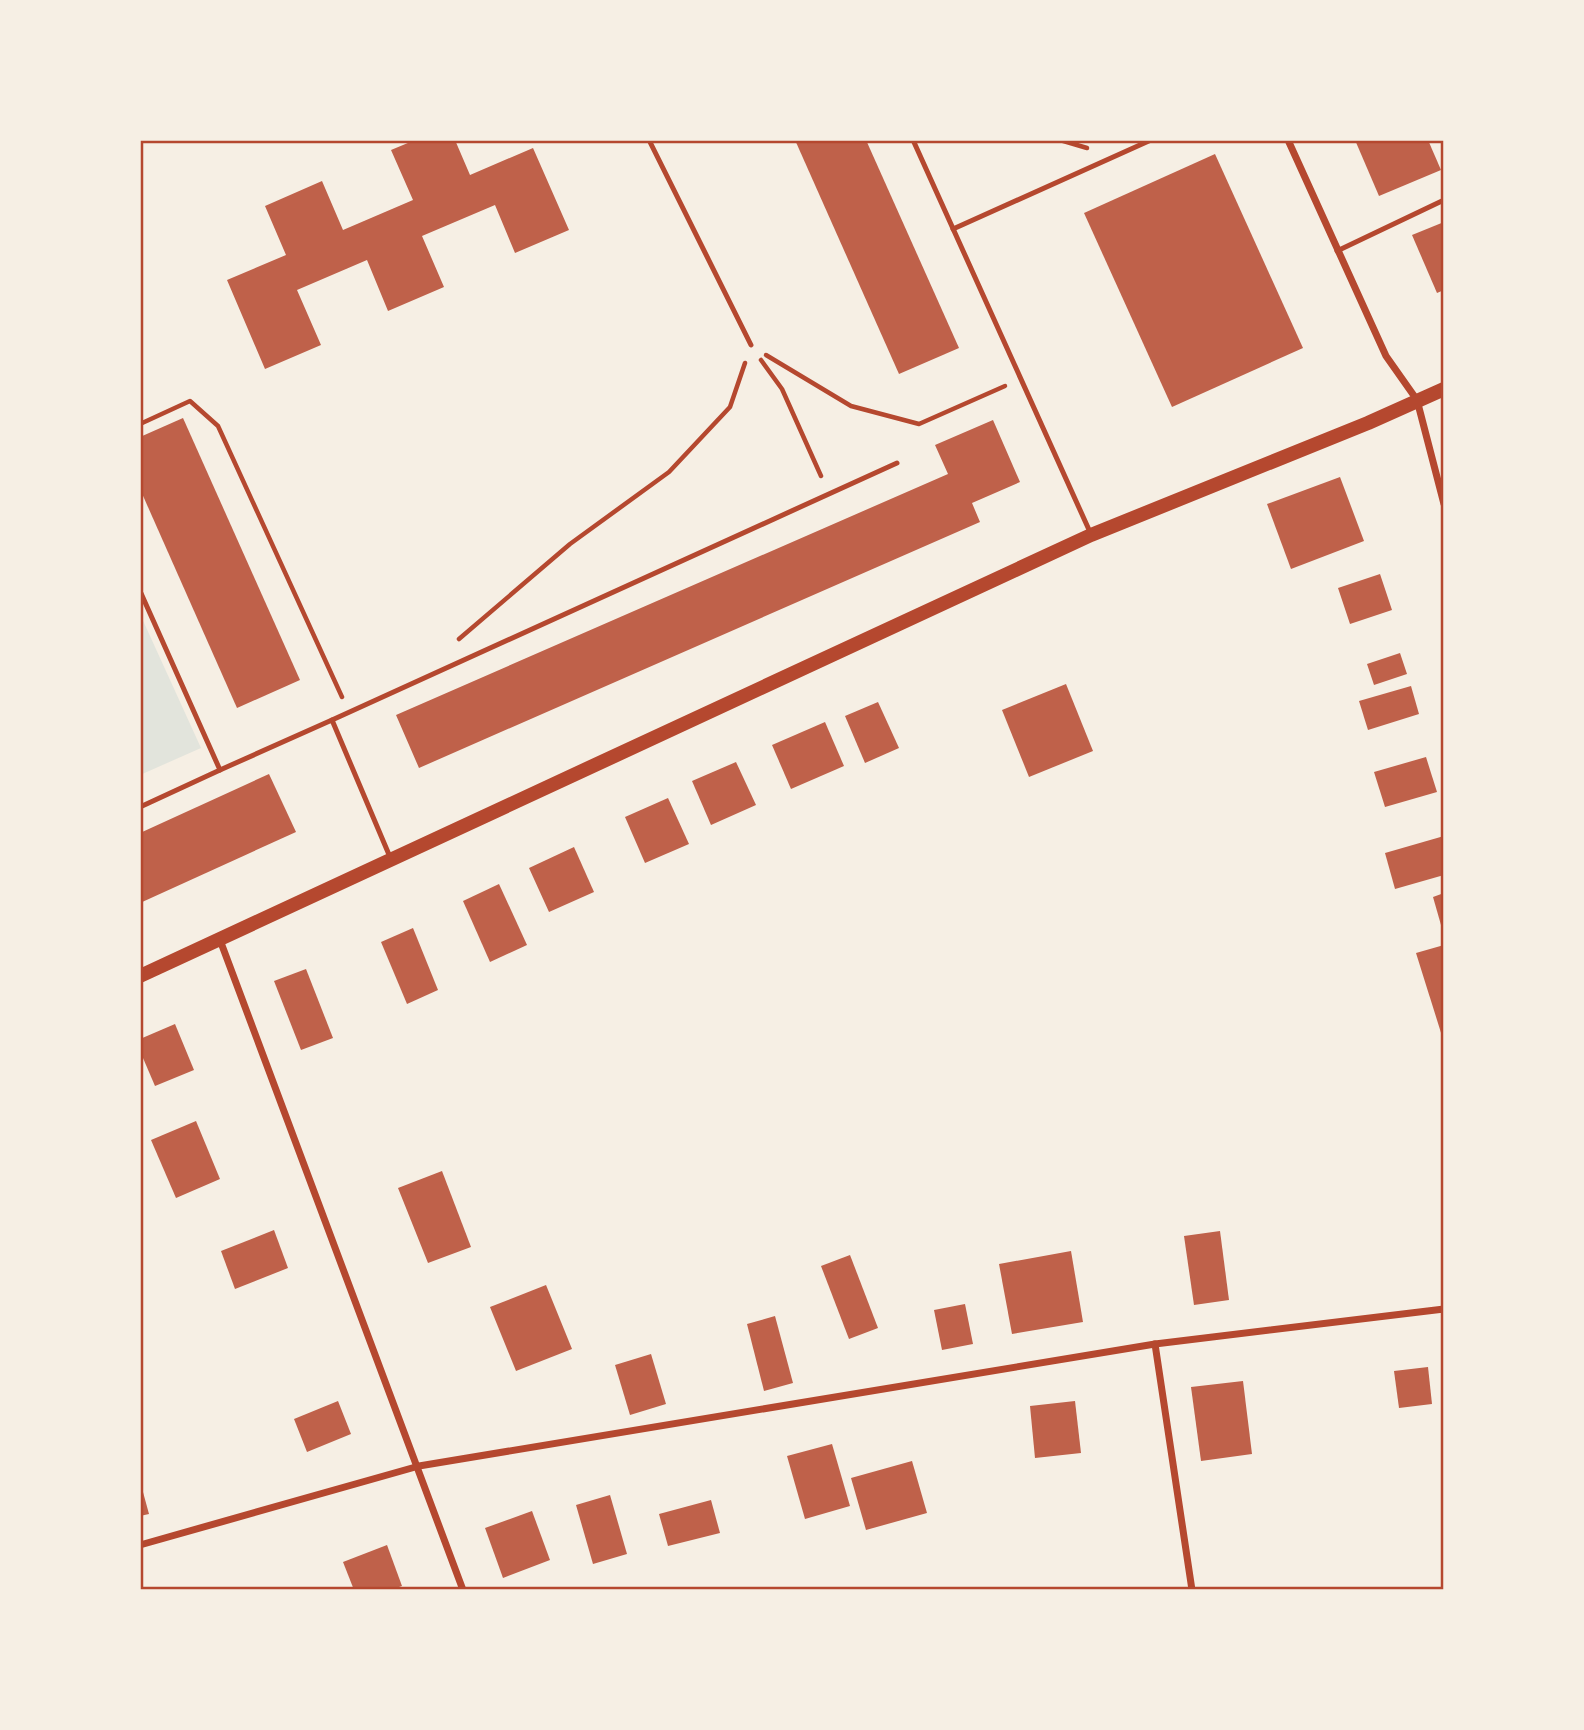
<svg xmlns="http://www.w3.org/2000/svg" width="1584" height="1730" font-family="'Roboto Serif',serif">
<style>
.green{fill:#e2e4dc}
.building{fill:#bf614a}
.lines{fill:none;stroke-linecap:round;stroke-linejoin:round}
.path{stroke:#b5482f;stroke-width:4.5}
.service{stroke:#b5482f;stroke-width:5}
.minor{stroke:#b5482f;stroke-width:7}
.secondary{stroke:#b5482f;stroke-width:14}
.neatline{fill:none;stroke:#b5482f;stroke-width:2.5}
</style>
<rect width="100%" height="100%" fill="#f6efe4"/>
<polygon class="green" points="140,614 201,748 140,775"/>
<g class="building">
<polygon points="415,140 455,140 470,175 533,148 569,230 515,253 495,205 422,236 444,287 388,311 367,260 297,290 321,345 265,369 227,280 286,255 265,206 322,181 343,230 413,200 391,150"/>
<polygon points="795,140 866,140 959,348 899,374"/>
<polygon points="1355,140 1428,140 1441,170 1379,196"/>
<polygon points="1215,154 1303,348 1172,407 1084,213"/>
<polygon points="1444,222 1444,290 1437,293 1412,235"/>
<polygon points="183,418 300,680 237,708 140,489 140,437"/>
<polygon points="993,420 1020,482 972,503 980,522 419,768 396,715 948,474 935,445"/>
<polygon points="1340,477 1364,541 1291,569 1267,504"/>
<polygon points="1380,574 1392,610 1350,624 1338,588"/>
<polygon points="1400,653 1407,674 1374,685 1367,664"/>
<polygon points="1066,684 1093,751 1029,777 1002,710"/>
<polygon points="1411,686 1419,714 1368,730 1359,701"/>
<polygon points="878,702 899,748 865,763 845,716"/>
<polygon points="825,722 844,766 791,789 772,745"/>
<polygon points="1426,757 1437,792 1385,807 1374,772"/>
<polygon points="736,762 756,805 711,825 692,781"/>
<polygon points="269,774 296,832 140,903 140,833"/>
<polygon points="668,798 689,844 645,863 625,817"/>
<polygon points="1444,836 1444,875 1395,889 1385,853"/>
<polygon points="574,847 594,892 549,912 529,868"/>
<polygon points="499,884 527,945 490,962 463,901"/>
<polygon points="1444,893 1444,932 1443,932 1433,897"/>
<polygon points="413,928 438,990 407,1004 381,942"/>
<polygon points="1444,945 1444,1035 1442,1036 1416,953"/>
<polygon points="306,969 333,1038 301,1050 274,981"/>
<polygon points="175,1024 194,1070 155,1086 140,1051 140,1039"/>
<polygon points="196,1121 220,1179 176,1198 151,1140"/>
<polygon points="442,1171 471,1247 428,1263 398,1188"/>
<polygon points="274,1230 288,1268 235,1289 221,1251"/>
<polygon points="1220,1231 1229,1300 1194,1305 1184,1236"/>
<polygon points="1071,1251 1083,1322 1012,1334 999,1264"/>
<polygon points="850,1255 878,1328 849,1339 821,1266"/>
<polygon points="546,1285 572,1349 516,1371 490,1307"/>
<polygon points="965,1304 973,1344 942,1350 934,1310"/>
<polygon points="775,1316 793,1383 764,1391 747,1324"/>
<polygon points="651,1354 666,1404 630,1415 615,1365"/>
<polygon points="1428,1367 1432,1404 1399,1408 1394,1371"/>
<polygon points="1243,1381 1252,1454 1201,1461 1191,1387"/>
<polygon points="338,1401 351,1434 307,1452 294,1419"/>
<polygon points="1075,1401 1081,1453 1035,1458 1030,1406"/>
<polygon points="832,1444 850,1506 805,1519 787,1456"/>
<polygon points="912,1461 927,1513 866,1530 851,1478"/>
<polygon points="140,1481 149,1514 140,1516"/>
<polygon points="610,1495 627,1554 593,1564 576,1505"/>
<polygon points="711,1500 720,1533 668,1546 659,1514"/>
<polygon points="532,1511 550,1560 503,1578 485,1528"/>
<polygon points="387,1545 402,1586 390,1590 354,1590 343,1562"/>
</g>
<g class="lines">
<g class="path">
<polyline points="1060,140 1087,148"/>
<polyline points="766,355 851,406 919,424 1005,386"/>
<polyline points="761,360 782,389 821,476"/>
<polyline points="140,424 190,401 218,426 342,697"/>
<polyline points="459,639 570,544 669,472 730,407 745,363"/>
</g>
<g class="service">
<polyline points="649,140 751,345"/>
<polyline points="913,140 1090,532"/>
<polyline points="953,229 1151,140"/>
<polyline points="1337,251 1444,200"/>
<polyline points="140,591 220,770 140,807"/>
<polyline points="332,720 897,463"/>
<polyline points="220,770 332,720 390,857"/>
</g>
<g class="minor">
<polyline points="1288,140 1386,356 1417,400 1444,504"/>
<polyline points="220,940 463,1590"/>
<polyline points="1155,1344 1192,1590"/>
<polyline points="140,1545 419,1466 1155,1344 1444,1309"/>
</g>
<polyline class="secondary" points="140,976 1091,535 1368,423 1444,389"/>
</g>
<rect width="1584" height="1730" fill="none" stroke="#f6efe4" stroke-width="284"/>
<rect x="142" y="142" width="1300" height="1446" class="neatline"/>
</svg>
